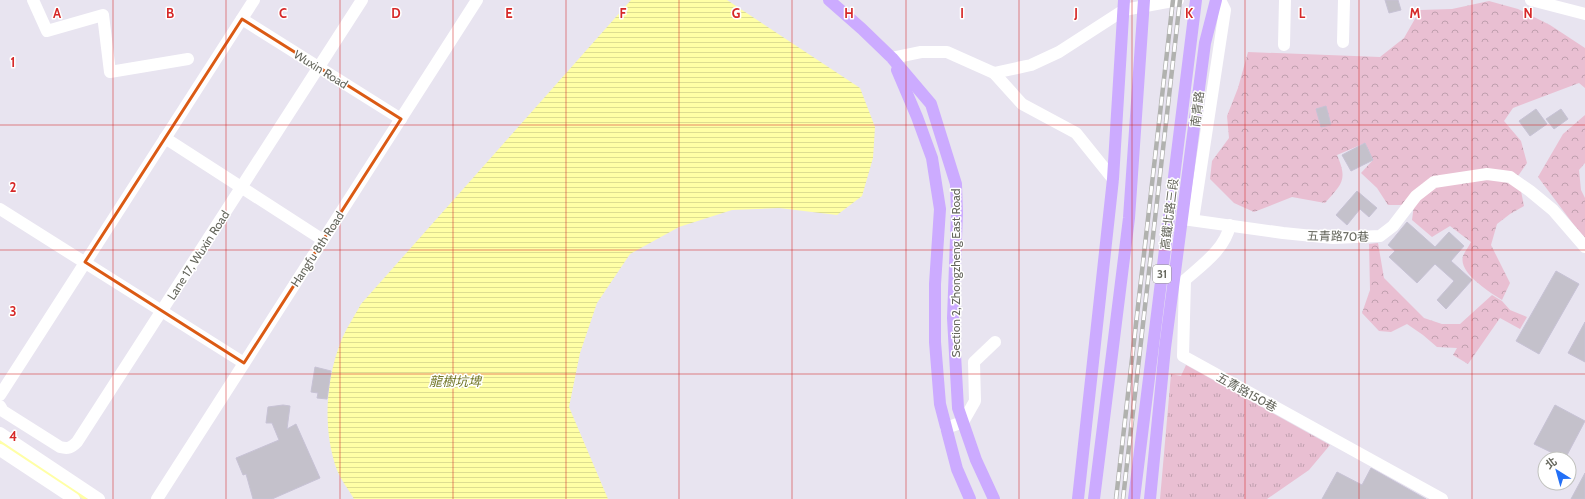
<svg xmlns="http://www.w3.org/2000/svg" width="1585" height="499" font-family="Cabin,'Noto Sans TC',sans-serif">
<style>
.grass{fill:url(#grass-tufts)}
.forest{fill:url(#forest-crowns)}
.water{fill:url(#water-rules)}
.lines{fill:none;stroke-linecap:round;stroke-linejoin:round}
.stream{stroke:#ffffa6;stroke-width:3.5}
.building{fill:#c4c1cb;stroke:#c7c2d5}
.minor{stroke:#fff;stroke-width:12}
.major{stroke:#ccabff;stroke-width:12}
.rail-casing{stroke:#b1b2af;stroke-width:4.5}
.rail{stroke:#fff;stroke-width:3;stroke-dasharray:9;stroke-linecap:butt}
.marked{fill:none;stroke:#db5a14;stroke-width:3;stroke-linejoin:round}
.grid{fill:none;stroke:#d62828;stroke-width:1;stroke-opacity:0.55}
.labels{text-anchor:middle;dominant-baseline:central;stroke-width:3;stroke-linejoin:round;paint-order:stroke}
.shield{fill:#fff;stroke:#93948d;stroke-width:1}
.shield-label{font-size:11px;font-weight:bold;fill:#65665c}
.street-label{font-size:12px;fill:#65665c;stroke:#fff}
.water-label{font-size:13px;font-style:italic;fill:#737829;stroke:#fff}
.grid-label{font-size:13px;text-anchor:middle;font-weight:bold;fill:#d62828;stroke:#fff;stroke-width:3;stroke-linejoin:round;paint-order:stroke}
</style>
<defs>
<pattern id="grass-tufts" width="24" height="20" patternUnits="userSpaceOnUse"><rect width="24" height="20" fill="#e9bfd2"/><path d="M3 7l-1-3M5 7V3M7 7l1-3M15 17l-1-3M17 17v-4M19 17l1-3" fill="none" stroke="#c09fae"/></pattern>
<pattern id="forest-crowns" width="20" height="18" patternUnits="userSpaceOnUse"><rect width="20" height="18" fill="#e9bfd2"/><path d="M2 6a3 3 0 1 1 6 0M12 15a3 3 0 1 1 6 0" fill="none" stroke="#c09fae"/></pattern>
<pattern id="water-rules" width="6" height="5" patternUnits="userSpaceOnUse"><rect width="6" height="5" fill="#ffffa6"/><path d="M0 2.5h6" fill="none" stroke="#dddd91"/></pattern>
</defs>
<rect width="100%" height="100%" fill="#e8e4f0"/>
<polygon class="grass" points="1186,365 1330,445 1309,470 1267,499 1160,499 1171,374 1181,376"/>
<g class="forest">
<path d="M1489 1 1518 9 1550 25 1585 48V88L1579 83 1513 108 1504 121 1521 141 1527 163 1518 176 1524 206 1510 214 1497 224 1491 245 1510 283 1502 300C1490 292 1458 273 1463 256 1465 251 1469 246 1471 242L1450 226 1432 237 1412 220 1414 205H1388L1377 188 1361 173 1373 160 1365 143 1337 155C1348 180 1342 184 1325 203L1292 197 1254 212 1234 203 1210 179 1212 161 1229 138 1227 116 1238 88 1248 52 1380 57 1404 38 1420 10 1452 9Z"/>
<polygon points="1585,115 1585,163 1579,170 1581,190 1585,198 1585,238 1574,225 1538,177 1563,134"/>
<polygon points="1378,243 1384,278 1424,318 1442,324 1460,324 1492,295 1502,301 1510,310 1527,317 1520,329 1500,318 1468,364 1453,355 1457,348 1437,347 1423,335 1407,324 1391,332 1379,331 1362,313 1370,290 1369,244"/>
</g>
<path class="water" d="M631 0H727L860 88 875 127 873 158 862 196 837 215 779 208 732 210 679 227 630 254 597 303 580 353 569 407 608 499H354C349 490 341 480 337 470 323 432 325 383 340 344 345 330 354 317 361 304Z"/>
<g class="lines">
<polyline class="stream" points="0,442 86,499"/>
</g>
<g class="building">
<polygon points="1385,0 1398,0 1401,10 1389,13"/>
<polygon points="1326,106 1331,125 1321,127 1316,109"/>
<polygon points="1536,109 1547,124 1530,136 1519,121"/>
<polygon points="1561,109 1568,119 1554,129 1546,119"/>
<polygon points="1365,143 1373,160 1351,171 1342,155"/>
<polygon points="1357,191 1377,208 1369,217 1360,209 1347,225 1336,215"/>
<polygon points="1407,222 1435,247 1449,232 1464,246 1451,261 1472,280 1446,309 1437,300 1454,281 1435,264 1417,283 1389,257 1395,251 1388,245"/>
<polygon points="1556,271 1579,284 1539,354 1516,341"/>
<polygon points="1585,322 1585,362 1568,353"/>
<polygon points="315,367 331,371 327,399 317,398 318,393 311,392"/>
<polygon points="283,405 290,406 287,429 296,424 320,478 272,499 253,499 246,474 243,475 236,458 279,440 272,423 266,423 268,407"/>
<polygon points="1555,405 1585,421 1565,459 1534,444"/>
<polygon points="1371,468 1426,499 1322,499 1337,472 1362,485"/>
<polygon points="1585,473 1585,499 1571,499"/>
</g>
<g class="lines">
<g class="minor">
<polyline points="33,0 47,31 103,15 110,72 188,59"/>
<polyline points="1531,0 1585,14"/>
<polyline points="242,19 401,119"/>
<polyline points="1343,42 1344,0"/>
<polyline points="1284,45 1285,0"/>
<polyline points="892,58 921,52 947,52 994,73 1031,65 1059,52 1124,10 1178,0"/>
<polyline points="994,73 1022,104 1076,133 1113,179"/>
<polyline points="165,138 323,240"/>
<polyline points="0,209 244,363"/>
<polyline points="1183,219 1283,233 1333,238 1380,236 1393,226 1416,196 1434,182 1487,174 1510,177 1530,191 1553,210 1585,247"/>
<polyline points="1193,220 1225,10 1220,0"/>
<path d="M1230 225C1225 249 1203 264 1185 280L1183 356 1442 499"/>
<polyline points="0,395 254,0"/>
<path d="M0 406 3 411 60 447C68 449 71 448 77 442L362 0"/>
<polyline points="946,428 963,422 975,401 974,362 995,342"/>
<polyline points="0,433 99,499"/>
<polyline points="0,450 74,499"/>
<polyline points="157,499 477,0"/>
</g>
<g class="major">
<polyline points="829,0 862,29 892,58 931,104 956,184 957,213 953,318 958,408 976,460 994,499"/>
<polyline points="897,70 917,117 932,158 940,209 935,284 935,342 940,404 957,469 970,499"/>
<polyline points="1078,499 1113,179 1124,0"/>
<polyline points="1094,499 1129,218 1144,0"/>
<polyline points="1134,499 1196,0"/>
<polyline points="1150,499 1165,348 1205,43 1216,0"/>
</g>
<defs>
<g id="rail">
<polyline points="1116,499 1173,0"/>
<polyline points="1123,499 1180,0"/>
</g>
</defs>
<use href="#rail" class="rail-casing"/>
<use href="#rail" class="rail"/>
</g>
<path class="marked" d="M242 19 401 119 244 363 85 262Z"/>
<path class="grid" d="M113 0V499M226 0V499M340 0V499M453 0V499M566 0V499M679 0V499M792 0V499M906 0V499M1019 0V499M1132 0V499M1245 0V499M1359 0V499M1472 0V499M0 125H1585M0 250H1585M0 374H1585"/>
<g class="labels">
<rect class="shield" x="1153" y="265" width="18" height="18" rx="3"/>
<g class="shield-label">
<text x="1162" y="274">31</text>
</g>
<g class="street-label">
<text transform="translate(321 69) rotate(32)">Wuxin Road</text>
<text transform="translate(1197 109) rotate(-83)">南青路</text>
<text transform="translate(1169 214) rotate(-83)">高鐵北路三段</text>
<text transform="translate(1338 236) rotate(1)">五青路70巷</text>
<text transform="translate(317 249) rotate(-57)">Hangfu 8th Road</text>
<text transform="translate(198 255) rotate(-57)">Lane 17, Wuxin Road</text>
<text transform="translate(955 273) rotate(-90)">Section 2, Zhongzheng East Road</text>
<text transform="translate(1247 392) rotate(29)">五青路150巷</text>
</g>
<g class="water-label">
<text x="455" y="381">龍樹坑埤</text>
</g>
</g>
<g class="grid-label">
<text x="57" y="18">A</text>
<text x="170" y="18">B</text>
<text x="283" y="18">C</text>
<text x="396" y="18">D</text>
<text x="509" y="18">E</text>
<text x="623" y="18">F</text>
<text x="736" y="18">G</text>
<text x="849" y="18">H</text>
<text x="962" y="18">I</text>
<text x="1076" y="18">J</text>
<text x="1189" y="18">K</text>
<text x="1302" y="18">L</text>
<text x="1415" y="18">M</text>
<text x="1528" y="18">N</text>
<text x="13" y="67">1</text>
<text x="13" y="192">2</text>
<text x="13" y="316">3</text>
<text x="13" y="441">4</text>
</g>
<g transform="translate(1557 471) rotate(323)"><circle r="19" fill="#ffffff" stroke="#c1c2be"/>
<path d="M0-3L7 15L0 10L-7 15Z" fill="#2370f7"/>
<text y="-6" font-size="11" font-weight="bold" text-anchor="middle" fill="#65665c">北</text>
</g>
</svg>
